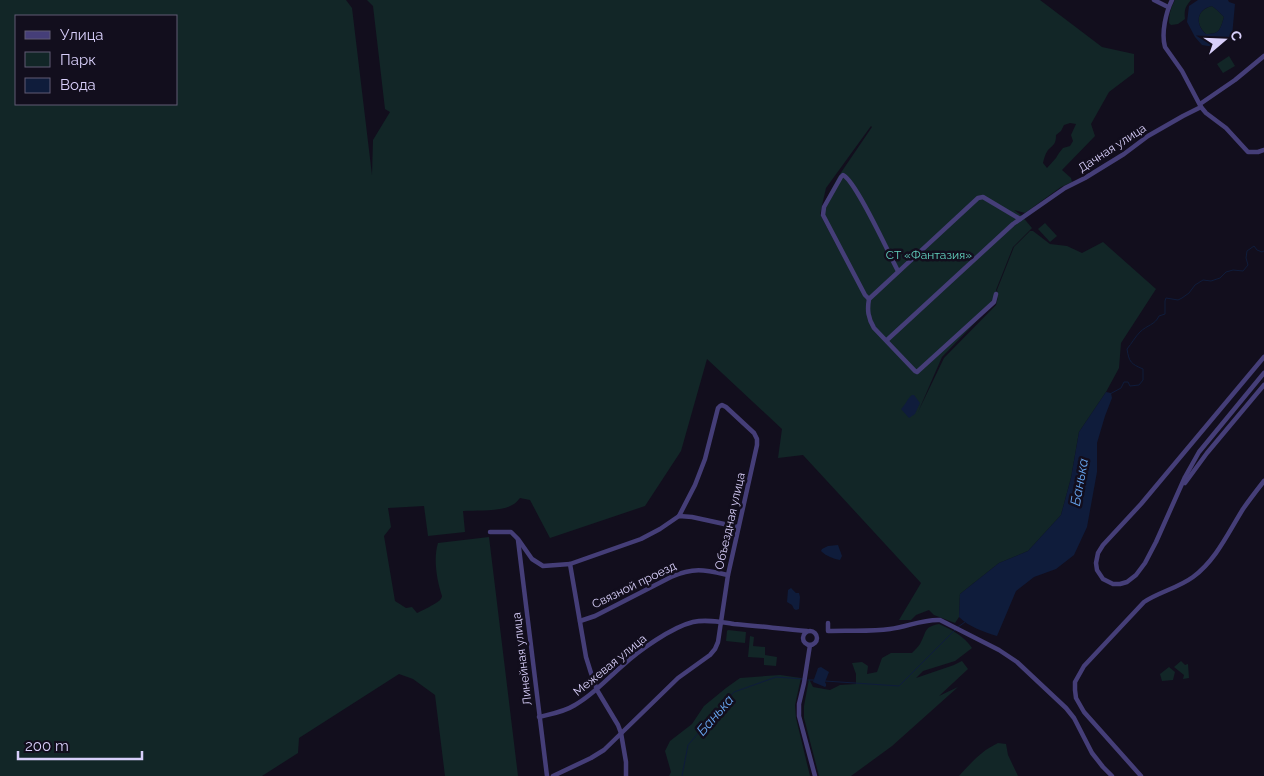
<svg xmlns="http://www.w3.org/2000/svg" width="1264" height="776" font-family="Raleway,sans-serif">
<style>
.green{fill:#122627;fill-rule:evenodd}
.water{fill:#0f1c3b;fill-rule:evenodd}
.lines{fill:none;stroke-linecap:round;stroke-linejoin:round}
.stream{stroke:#0f1c3b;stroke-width:1}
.minor{stroke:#453e78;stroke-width:4.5}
.labels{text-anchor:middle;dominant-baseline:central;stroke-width:5;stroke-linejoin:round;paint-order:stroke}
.street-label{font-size:12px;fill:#d8cffa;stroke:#120e1d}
.park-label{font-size:12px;fill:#63d2bf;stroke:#120e1d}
.water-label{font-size:14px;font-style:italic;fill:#68a6f0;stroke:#120e1d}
</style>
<rect width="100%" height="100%" fill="#120e1d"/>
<g class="green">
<path d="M0 0H346L352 8 372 175 373 140 390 112 385 109 373 6 367 0H1040L1102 47 1134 54V73L1109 92 1091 124 1095 136 1062 170 1071 178 1072 182 1061 187 1025 213 1014 210 1021 215 1032 228 1013 247 996 290 998 296 997 290 1014 247 1030 231H1033L1050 244 1067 246 1082 253 1103 242 1156 289 1121 343 1119 368 1106 392 1079 432 1071 478 1061 515 1028 551 999 563 960 594 959 617 955 623 934 615 929 610 916 615 911 620H899L921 583 803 455 778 458 782 429 707 359 681 451 645 506 550 538 530 500 520 498C518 500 517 502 514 504 502 512 478 510 463 511L465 532 428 536 424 506 388 508 391 527 384 536 395 601 406 608 412 607 417 613C420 612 439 602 440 600 441 599 442 597 442 596 437 581 433 559 438 543L489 537 518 776H445L435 695 413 679 399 674 299 738 298 753 262 776H0ZM16 16H176V104H16ZM1070 123 1076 124 1071 135 1073 141 1070 146 1063 148 1059 153 1056 158 1047 168 1043 163C1044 159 1045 154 1048 150 1054 144 1056 144 1056 135L1061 131 1064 125ZM871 126 872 127 838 177 822 207 821 214 841 254 820 214 826 188ZM998 297 996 305 944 358 918 412 942 357 995 302Z"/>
<path d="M1175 0H1191C1185 7 1184 10 1185 19L1178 24 1171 25 1169 23C1169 14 1171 7 1175 0Z"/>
<path d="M1212 6 1217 10 1224 17C1220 30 1220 34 1206 34 1195 24 1196 10 1212 6Z"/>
<polygon points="1229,56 1235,66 1223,73 1217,64"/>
<polygon points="1045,223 1057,236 1050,242 1038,229"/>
<path d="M939 624C952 630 964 636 972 648L955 661 923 671 916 678 954 665 962 661 968 669 939 696 958 687 892 746 851 776H819L804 718V706L809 679 813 687 830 690 840 685 856 684V674L852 663 862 662 868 666 867 674 877 672 882 658 891 653H912C915 650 918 647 920 644 927 632 923 627 939 624Z"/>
<polygon points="728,630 746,632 745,643 726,641 727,631"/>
<polygon points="750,636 754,637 753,646 765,647 765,655 777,657 776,666 764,665 764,658 748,657"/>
<polygon points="1181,661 1185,665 1188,664 1189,678 1183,679 1184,675 1174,667"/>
<polygon points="1169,667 1175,672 1173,680 1162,681 1160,674"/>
<polygon points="780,675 801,678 795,705 796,718 810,776 669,776 671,772 665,751 670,741 692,724 704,706 726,688 740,678"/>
<path d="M998 743 1006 744 1008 755 1018 776H959C971 763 981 751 998 743Z"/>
</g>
<g class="water">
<path d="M1198 0H1228L1229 2 1235 4 1232 36 1223 45 1214 47 1202 45 1195 37 1187 22 1189 6ZM1212 6 1217 10 1224 17C1220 30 1220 34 1206 34 1195 25 1196 9 1212 6Z"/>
<path d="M1106 392 1111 393 1112 398 1105 416 1097 443V472L1087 527 1074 555 1056 569 1034 577 1016 591 997 636C984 632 969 627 959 617L960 594 999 563 1028 551 1061 515 1071 478 1079 432Z"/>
<path d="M912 395H914L920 403 915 414 909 418 901 409C906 404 907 399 912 395Z"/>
<path d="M838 545 842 556 840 560C834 559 826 556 821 551L822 549 828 546Z"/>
<polygon points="791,588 796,593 799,593 800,597 799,609 796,610 794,609 792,605 787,602 788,590"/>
<polygon points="821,667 829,672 825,682 826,684 826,686 825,687 813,682 818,668"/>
</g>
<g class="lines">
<g class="stream">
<path d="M1110 394 1121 388 1124 382H1128L1130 386 1139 385 1143 380V369C1131 364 1129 362 1127 349 1132 343 1135 337 1140 332 1147 325 1155 325 1159 316L1165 314V301L1166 298 1178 300 1182 298 1189 293 1195 285 1203 280 1211 281 1220 278 1226 272 1233 270 1243 271 1248 265 1246 258 1247 251 1254 246 1257 250 1262 252 1264 251"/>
<polyline points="958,627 965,622"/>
<polyline points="808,680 814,680"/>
<polyline points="825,681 899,686 955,630"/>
<polyline points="682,776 688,745 734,692 776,677 803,679"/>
</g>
<g class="minor">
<polyline points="1154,0 1168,7"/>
<path d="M1172 0C1166 12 1161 33 1165 47L1182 71 1201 107 1206 113 1226 128 1248 152H1258L1264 150"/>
<polyline points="1200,104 1235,80 1264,56"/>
<path d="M996 294 994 302 917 372 915 371 874 328C868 318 867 310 869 299L978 198 983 197 1020 219"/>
<path d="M869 299 865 295 823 215 824 207 841 177 843 175C856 181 889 254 898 271"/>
<polyline points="887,340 1013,224 1065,188 1085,178 1124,154 1148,136 1183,116 1201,107"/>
<polyline points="1264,357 1141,504 1103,545 1098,553 1096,563 1097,570 1103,579 1113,584 1120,584 1127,582 1136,575 1145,563 1156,542 1185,477 1199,452 1264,373"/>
<polyline points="1185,483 1207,453 1264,385"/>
<polyline points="490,532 511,532 518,539 532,559 543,566 570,564 641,539 660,529 679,516 692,517 738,527"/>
<polyline points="518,540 547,776"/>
<polyline points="570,564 586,657 591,673 597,690 618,725 621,733 626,762 626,776"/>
<path d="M580 621 595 616 671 577C694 567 705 570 728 575"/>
<path d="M828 623V631C848 630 870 632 890 629 907 627 923 619 940 620L999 650 1017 662 1066 708 1074 718 1092 753 1103 767 1112 776"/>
<circle cx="810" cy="638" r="7"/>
<polyline points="810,645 804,683 799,704 799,716 815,776"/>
<path d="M539 717C551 714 564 712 575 705 593 695 606 680 622 666 638 651 672 627 693 622 706 619 721 622 734 624 759 626 783 629 807 631"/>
<polyline points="553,776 591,758 604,750 678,678 710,655 715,649 718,642 728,575 757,445 757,439 754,433 726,407 722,405 720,406 718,408 705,459 695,485 679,516"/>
<path d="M1141 776 1084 712 1076 698 1075 690V682L1084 666 1144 602C1159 592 1178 588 1193 577 1216 560 1228 533 1243 509 1250 499 1257 490 1264 481"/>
</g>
</g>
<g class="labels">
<g class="street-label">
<text transform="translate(1112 148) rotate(-33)">Дачная улица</text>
<text transform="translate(730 521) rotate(-77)">Объездная улица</text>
<text transform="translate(634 585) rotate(-26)">Связной проезд</text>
<text transform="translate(522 659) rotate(-97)">Линейная улица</text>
<text transform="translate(610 665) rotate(-39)">Межевая улица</text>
</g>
<g class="park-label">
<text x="929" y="255">СТ «Фантазия»</text>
</g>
<g class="water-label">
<text transform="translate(1079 482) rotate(-80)">Банька</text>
<text transform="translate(715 715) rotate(-49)">Банька</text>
</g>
</g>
<rect x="15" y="15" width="162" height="90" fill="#120e1d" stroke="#615b75"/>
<rect x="25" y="31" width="25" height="8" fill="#453e78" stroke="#615b75"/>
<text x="60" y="40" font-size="15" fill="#d8cffa">Улица</text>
<rect x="25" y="52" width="25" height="15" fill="#122627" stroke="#615b75"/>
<text x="60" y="65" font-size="15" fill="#d8cffa">Парк</text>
<rect x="25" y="78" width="25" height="15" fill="#0f1c3b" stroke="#615b75"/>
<text x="60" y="90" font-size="15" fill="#d8cffa">Вода</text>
<g transform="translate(1224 40) rotate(71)" stroke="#120e1d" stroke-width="4" paint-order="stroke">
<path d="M0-4L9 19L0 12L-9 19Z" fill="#d8cffa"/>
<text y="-8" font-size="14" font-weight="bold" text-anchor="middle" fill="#d8cffa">С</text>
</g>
<path d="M18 751v8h124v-8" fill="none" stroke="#d8cffa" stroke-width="2.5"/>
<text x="25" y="751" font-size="15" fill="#d8cffa" stroke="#120e1d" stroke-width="4" paint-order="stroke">200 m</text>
</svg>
